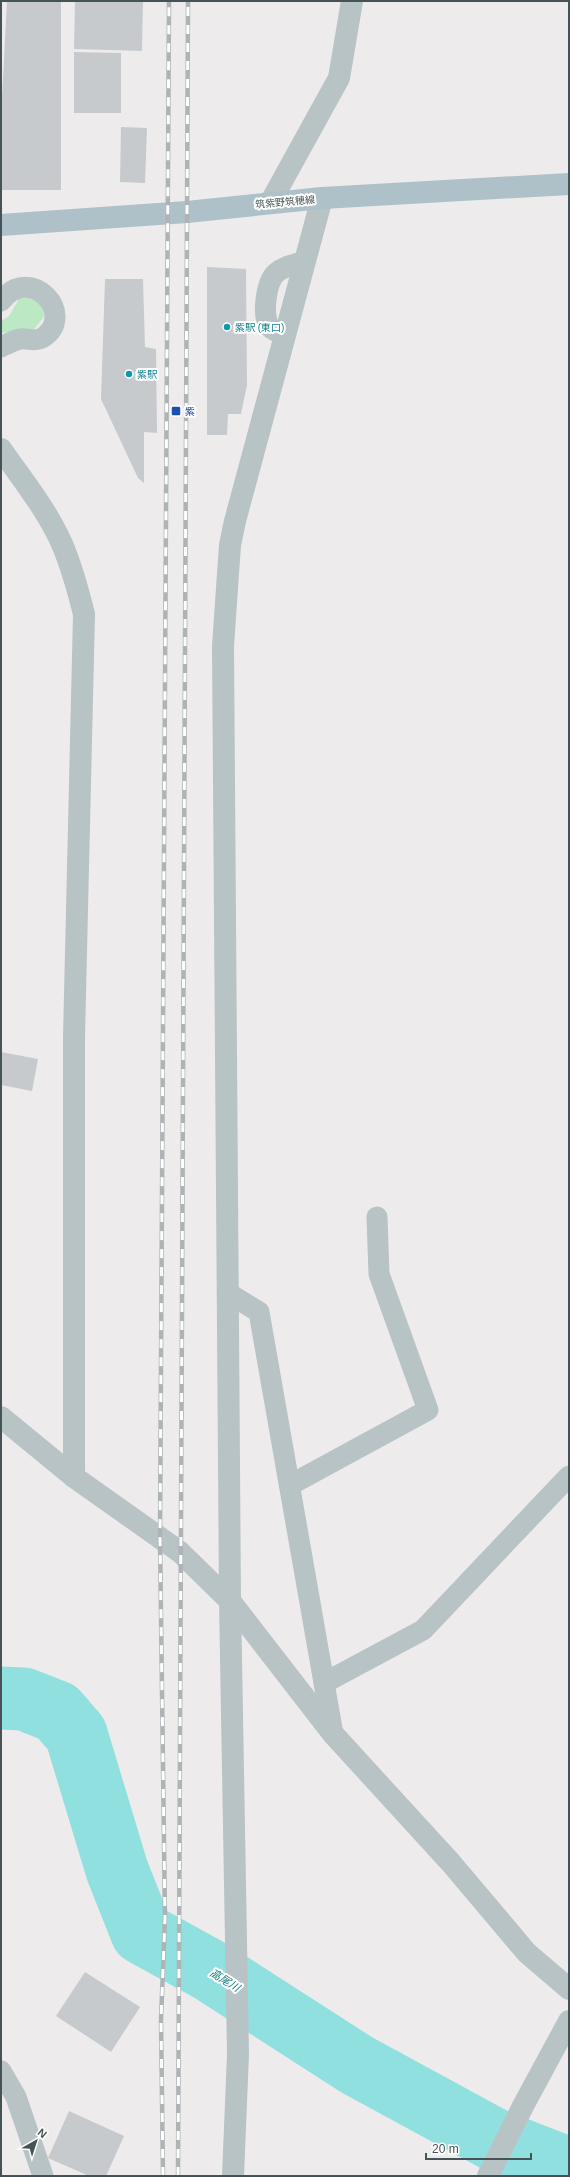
<svg xmlns="http://www.w3.org/2000/svg" width="570" height="2177" font-family="Helvetica,'Noto Sans JP',sans-serif">
<style>
.green{fill:#bde8c4}
.lines{fill:none;stroke-linecap:round;stroke-linejoin:round}
.river{stroke:#8fe0de;stroke-width:63}
.building{fill:#c6cacd}
.service{stroke:#b8c3c6;stroke-width:21}
.minor{stroke:#b8c3c6;stroke-width:22}
.primary{stroke:#aec1c8;stroke-width:22}
.rail-casing{stroke:#aeb3b5;stroke-width:4.5}
.rail{stroke:#fff;stroke-width:3;stroke-dasharray:9;stroke-linecap:butt}
.culture-dot{fill:#0f9aa8;stroke:#fff;stroke-width:1.5}
.transit-dot{fill:#1a4fb4;stroke:#fff;stroke-width:1.5}
.labels{text-anchor:middle;dominant-baseline:central;stroke-width:4;stroke-linejoin:round;paint-order:stroke}
.street-label{font-size:10px;fill:#465356;stroke:#fff}
.culture-label{font-size:10px;fill:#0d838f;stroke:#fff;text-anchor:start}
.transit-label{font-size:10px;fill:#164399;stroke:#fff;text-anchor:start}
.water-label{font-size:11px;font-style:italic;fill:#1a807d;stroke:#fff}
</style>
<rect width="100%" height="100%" fill="#eeebec"/>
<polygon class="green" points="28,298 38,301 43,310 44,317 34,329 1,333 1,321 9,316 19,299"/>
<g class="lines">
<polyline class="river" points="1,1698 24,1699 57,1712 76,1734 117,1870 142,1933 211,1971 357,2065 495,2140 569,2169"/>
</g>
<g class="building">
<polygon points="7,1 61,1 61,190 1,190 1,117"/>
<polygon points="75,1 143,1 142,51 74,49"/>
<polygon points="74,52 121,53 121,113 74,113"/>
<polygon points="121,127 147,128 145,183 120,182"/>
<polygon points="207,267 246,269 247,385 241,414 228,414 227,435 207,435"/>
<polygon points="105,279 143,279 145,347 156,349 157,433 144,432 144,483 138,478 101,399"/>
<polygon points="1,1052 38,1059 32,1091 1,1085"/>
<polygon points="85,1972 140,2007 111,2052 56,2016"/>
<polygon points="69,2111 124,2136 106,2176 89,2176 48,2158"/>
</g>
<g class="lines">
<g class="service">
<path d="M1 301C31 262 78 316 42 338 35 342 28 338 21 339 14 340 7 344 1 347"/>
<path d="M285 335C280 332 272 331 269 326 262 315 266 282 276 273 284 266 295 264 305 261"/>
<polyline points="228,1293 259,1312 333,1734"/>
<polyline points="290,1485 428,1410 379,1274 377,1217"/>
<polyline points="324,1683 423,1630 569,1476"/>
<polyline points="1,2071 16,2097 43,2176"/>
</g>
<g class="minor">
<polyline points="270,203 339,78 352,1"/>
<path d="M1 449C22 479 47 510 62 544 72 567 78 590 84 614L74 1037V1477"/>
<polyline points="1,1417 74,1477 180,1552 230,1601 333,1734 451,1863 527,1953 569,1989"/>
<polyline points="233,2176 238,2054 230,1601 223,646 230,545 235,521 322,198"/>
<polyline points="488,2176 523,2106 569,2021"/>
</g>
<polyline class="primary" points="1,225 187,212 322,198 569,184"/>
<defs>
<g id="rail">
<polyline points="163,2176 161,2020 165,1918 160,1538 169,1"/>
<polyline points="178,2176 188,1"/>
</g>
</defs>
<use href="#rail" class="rail-casing"/>
<use href="#rail" class="rail"/>
</g>
<g class="culture-dot">
<circle cx="227" cy="327" r="4"/>
<circle cx="129" cy="374" r="4"/>
</g>
<rect class="transit-dot" x="171" y="406" width="10" height="10" rx="2"/>
<g class="labels">
<g class="street-label">
<text transform="translate(285 202) rotate(-5)">筑紫野筑穂線</text>
</g>
<g class="culture-label">
<text x="235" y="327">紫駅 (東口)</text>
<text x="137" y="374">紫駅</text>
</g>
<g class="transit-label">
<text x="185" y="411">紫</text>
</g>
<g class="water-label">
<text transform="translate(225 1980) rotate(32)">高尾川</text>
</g>
</g>
<rect width="570" height="2177" fill="none" stroke="#465356" stroke-width="4"/>
<g transform="translate(36 2141) rotate(39)" stroke="#ffffff" stroke-width="3" paint-order="stroke">
<path d="M0-3L7 15L0 10L-7 15Z" fill="#465356"/>
<text y="-6" font-size="11" font-weight="bold" text-anchor="middle" fill="#465356">N</text>
</g>
<path d="M426 2153v6h105v-6" fill="none" stroke="#465356" stroke-width="2"/>
<text x="432" y="2153" font-size="12" fill="#465356" stroke="#ffffff" stroke-width="3" paint-order="stroke">20 m</text>
</svg>
